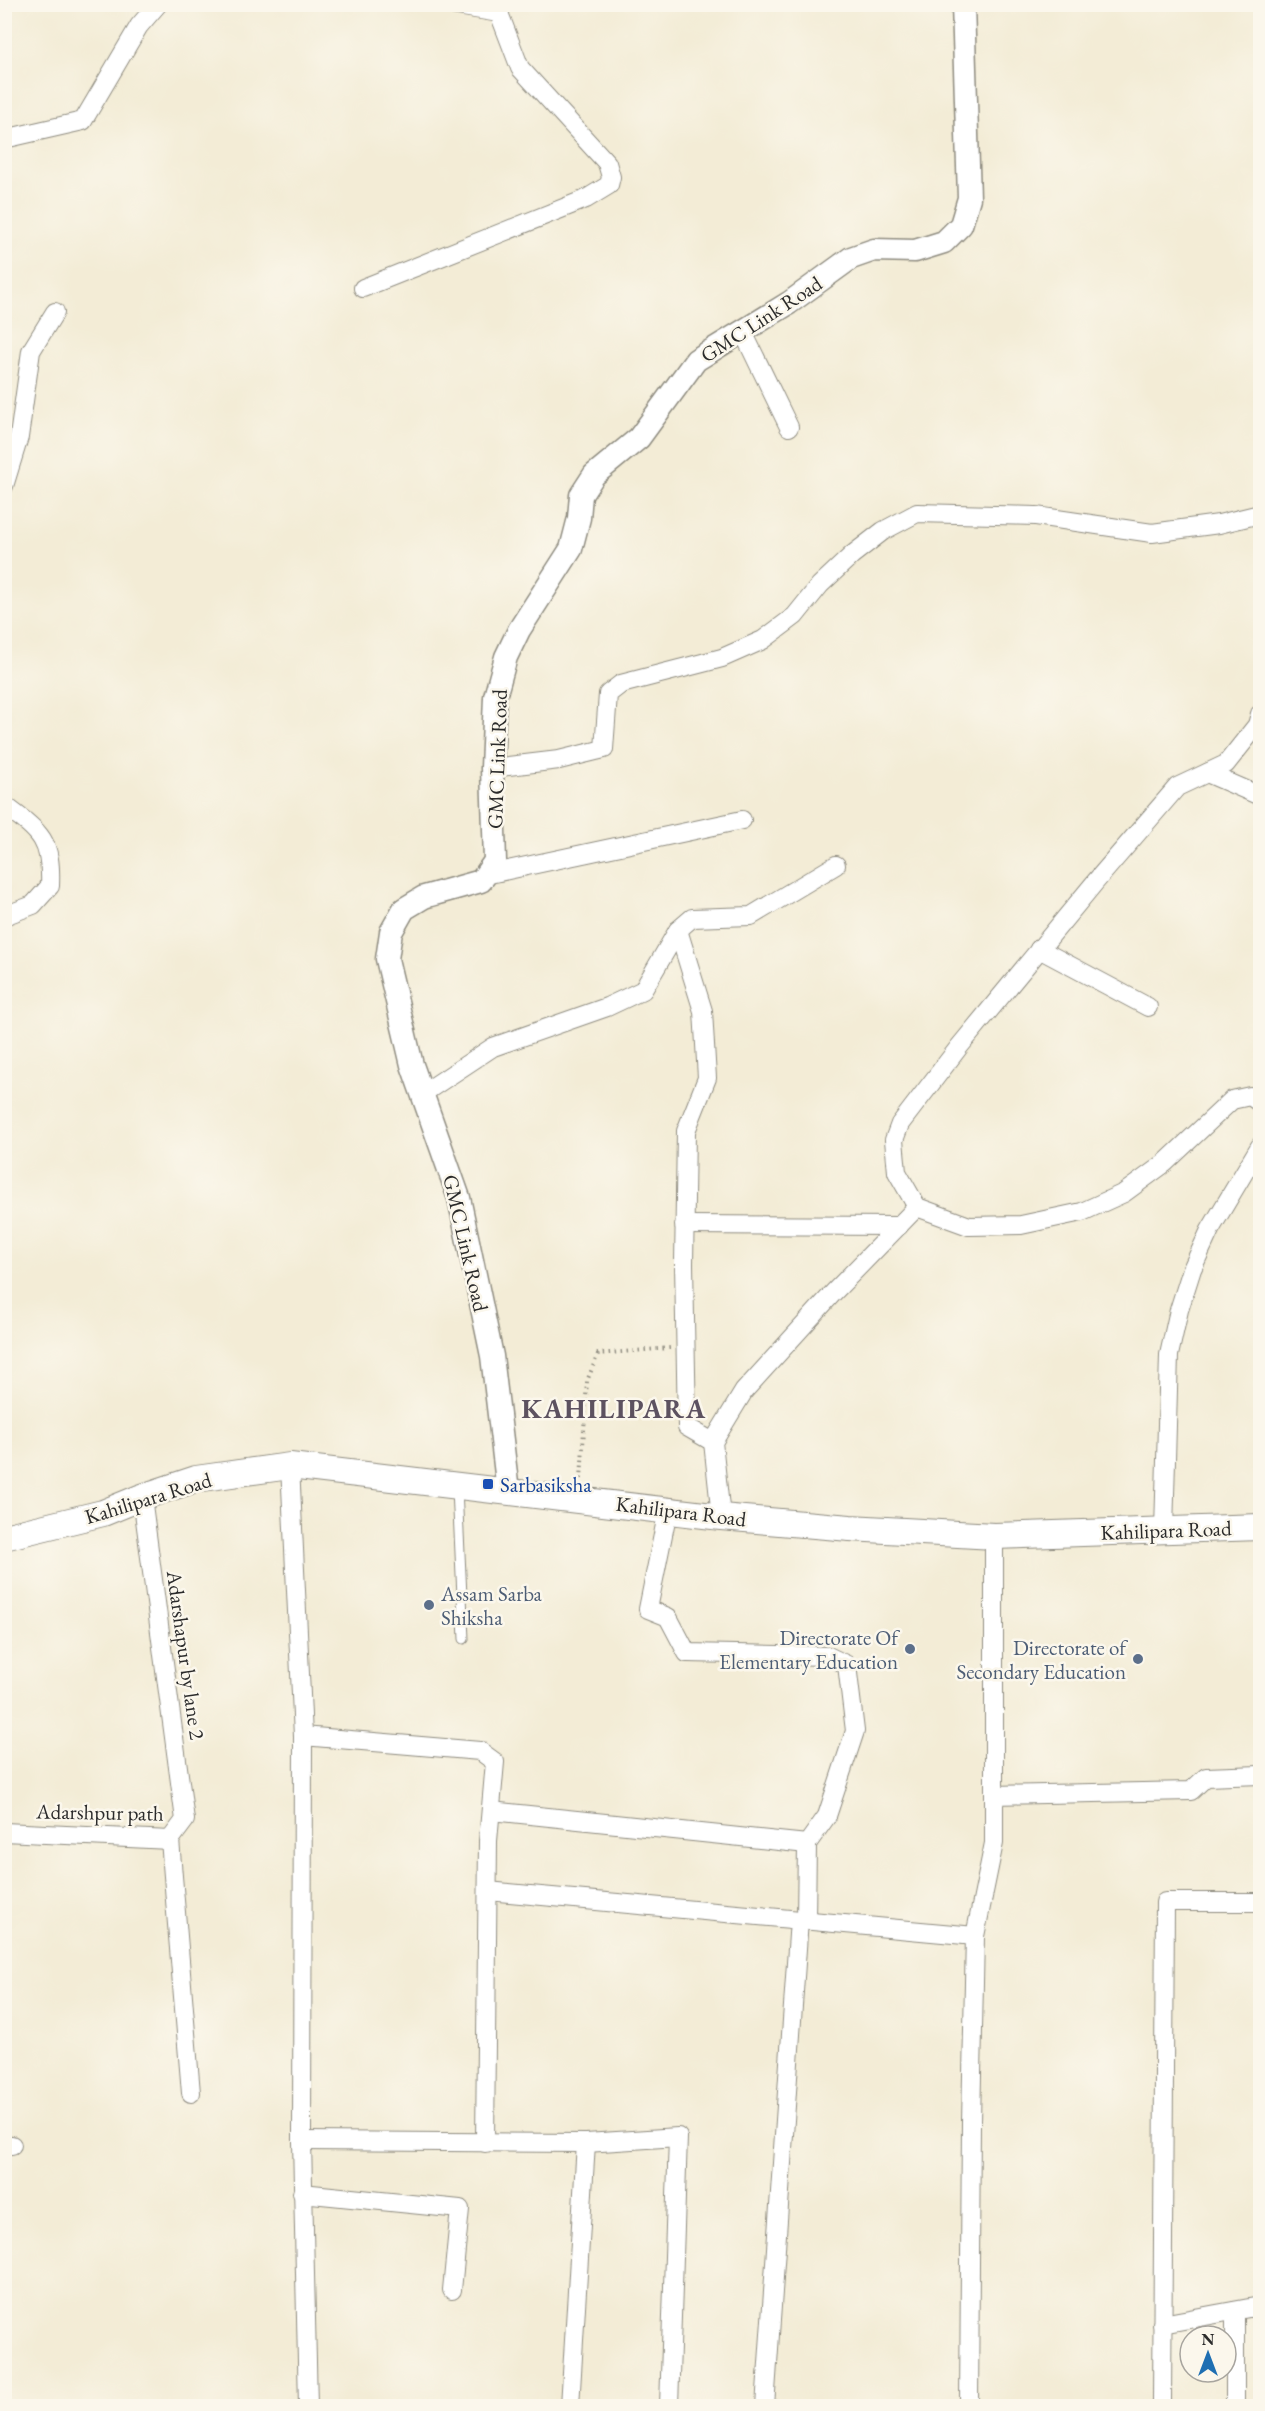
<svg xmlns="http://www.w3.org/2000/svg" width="1265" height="2411" font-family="'EB Garamond',serif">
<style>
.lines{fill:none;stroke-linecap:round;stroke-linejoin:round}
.service-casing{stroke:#8f8c80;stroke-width:11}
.minor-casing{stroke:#8f8c80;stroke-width:20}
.tertiary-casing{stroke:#8f8c80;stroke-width:25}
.secondary-casing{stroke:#8f8c80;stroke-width:28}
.path{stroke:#8f8c80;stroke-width:4;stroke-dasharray:1.5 4.5;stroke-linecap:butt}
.service{stroke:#fff;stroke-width:9}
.minor{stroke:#fff;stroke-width:18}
.tertiary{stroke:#fff;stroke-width:22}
.secondary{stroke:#fff;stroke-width:26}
.transit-dot{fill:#1a4fb4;stroke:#fbf7ec;stroke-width:2}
.service-dot{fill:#5c6f8a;stroke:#fbf7ec;stroke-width:2}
.labels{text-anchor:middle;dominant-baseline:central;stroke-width:5;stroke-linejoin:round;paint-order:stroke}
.street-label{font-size:21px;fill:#2b2b2b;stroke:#fbf7ec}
.transit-label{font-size:21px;fill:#164399;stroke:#fbf7ec;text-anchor:start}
.service-label{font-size:21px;fill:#4e5e75;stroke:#fbf7ec;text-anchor:end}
.district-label{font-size:27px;font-weight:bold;letter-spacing:1.5px;fill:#5d5260;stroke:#fbf7ec}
</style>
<rect width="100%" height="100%" fill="#fbf7ec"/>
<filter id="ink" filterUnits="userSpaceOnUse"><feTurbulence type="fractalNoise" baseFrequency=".0167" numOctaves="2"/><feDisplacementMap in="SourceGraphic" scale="12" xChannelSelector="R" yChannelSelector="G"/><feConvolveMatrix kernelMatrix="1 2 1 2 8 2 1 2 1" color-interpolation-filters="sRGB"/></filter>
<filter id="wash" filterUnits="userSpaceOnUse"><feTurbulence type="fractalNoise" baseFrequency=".008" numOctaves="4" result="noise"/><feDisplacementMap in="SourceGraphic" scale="24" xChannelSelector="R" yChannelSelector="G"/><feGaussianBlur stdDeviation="1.35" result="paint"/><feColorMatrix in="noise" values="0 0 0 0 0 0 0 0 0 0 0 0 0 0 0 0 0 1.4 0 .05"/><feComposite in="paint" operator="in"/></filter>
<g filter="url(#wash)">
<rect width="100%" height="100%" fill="#f3ecd6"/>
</g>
<g filter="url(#ink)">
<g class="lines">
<defs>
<polyline id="service" points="457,1489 464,1639"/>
<g id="minor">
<polyline points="445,4 499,13"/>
<polyline points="4,139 83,121 139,26 158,4"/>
<polyline points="363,288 586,199 609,185 611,177 607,163 520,68 499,13 503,4"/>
<polyline points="743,332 789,427"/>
<polyline points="4,486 19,437 31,351 55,312"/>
<polyline points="1260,714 1257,725 1226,764 1177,787 1096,881 959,1047 900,1124 894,1140 897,1172 917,1207 969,1226 1021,1225 1082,1212 1124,1193 1165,1163 1232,1100 1250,1096 1260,1103"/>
<polyline points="492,768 559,760 604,749 608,694 621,684 722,658 763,640 795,616 820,585 852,555 883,531 917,513 1036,516 1152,533 1219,524 1260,514"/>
<polyline points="1207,773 1260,796"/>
<path d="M4 805C40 832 52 839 50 886L33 905 4 916"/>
<polyline points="485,875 742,820"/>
<polyline points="678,930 703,1011 707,1078 686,1131 684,1264 687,1427 713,1442"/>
<polyline points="1039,949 1148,1007"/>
<polyline points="422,1094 493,1047 607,1007 643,990 678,930 692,918 751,916 836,865"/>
<polyline points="684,1225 899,1226"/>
<polyline points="290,1466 303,1736 302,2141 308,2406"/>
<polyline points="668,1510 648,1609 668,1617 687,1653 828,1656 847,1665 855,1731 827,1816 807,1844 806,1921"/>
<polyline points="721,1517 713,1442 744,1391 834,1292 917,1207"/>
<polyline points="1164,1530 1169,1355 1179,1310 1192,1269 1210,1230 1260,1146"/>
<polyline points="303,1736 480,1751 495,1762 488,1841 485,2143"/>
<polyline points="994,1795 1191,1791 1206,1777 1260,1775"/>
<polyline points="491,1811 807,1844"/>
<polyline points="4,1832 170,1840 185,1820 142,1497"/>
<polyline points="170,1840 191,2093"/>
<polyline points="488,1891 975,1936"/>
<polyline points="302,2141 586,2143 678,2137 669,2406"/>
<polyline points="4,2145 12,2145"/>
<polyline points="302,2193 460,2209 452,2290"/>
<polyline points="1235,2311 1235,2406"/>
<polyline points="1162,2324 1260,2306"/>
<polyline points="570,2406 586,2143"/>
<polyline points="765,2406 799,1920"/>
<polyline points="969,2406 971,2122 975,1936 994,1843 994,1536"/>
<polyline points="1162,2406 1165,1902 1260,1902"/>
</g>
<polyline id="tertiary" points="508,1491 492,1356 459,1198 412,1065 387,959 391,932 404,909 424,897 481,881 495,861 492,768 495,697 506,657 519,630 571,549 579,518 581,495 594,475 639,438 696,360 789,303 851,258 874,250 915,251 944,242 961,225 969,198 963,4"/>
<polyline id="secondary" points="4,1537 103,1513 142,1497 196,1479 290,1466 721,1517 850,1528 994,1536 1260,1527"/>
</defs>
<use href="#service" class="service-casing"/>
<use href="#minor" class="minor-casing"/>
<use href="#tertiary" class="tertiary-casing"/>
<use href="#secondary" class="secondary-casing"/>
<polyline class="path" points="581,1479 587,1381 598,1354 670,1348"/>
<use href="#service" class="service"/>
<use href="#minor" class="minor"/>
<use href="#tertiary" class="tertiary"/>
<use href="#secondary" class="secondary"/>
</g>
</g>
<rect class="transit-dot" x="482" y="1478" width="12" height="12" rx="3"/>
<g class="service-dot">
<circle cx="429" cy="1605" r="6"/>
<circle cx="910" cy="1649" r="6"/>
<circle cx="1138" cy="1659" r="6"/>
</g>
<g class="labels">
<g class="street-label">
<text transform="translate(761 319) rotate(-33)">GMC Link Road</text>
<text transform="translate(497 759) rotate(-88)">GMC Link Road</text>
<text transform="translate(466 1243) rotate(77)">GMC Link Road</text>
<text transform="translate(148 1498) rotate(-17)">Kahilipara Road</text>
<text transform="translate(681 1511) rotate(7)">Kahilipara Road</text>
<text transform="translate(1166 1530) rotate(-2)">Kahilipara Road</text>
<text transform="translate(186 1655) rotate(82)">Adarshapur by lane 2</text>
<text transform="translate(100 1812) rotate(1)">Adarshpur path</text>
</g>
<g class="transit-label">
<text x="500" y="1484">Sarbasiksha</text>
</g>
<g class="service-label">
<text x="441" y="1593" text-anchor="start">Assam Sarba<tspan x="441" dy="24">Shiksha</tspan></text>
<text x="898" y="1637">Directorate Of<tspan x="898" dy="24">Elementary Education</tspan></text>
<text x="1126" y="1647">Directorate of<tspan x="1126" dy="24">Secondary Education</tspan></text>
</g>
<g class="district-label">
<text x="614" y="1408">KAHILIPARA</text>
</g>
</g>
<rect width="1265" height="2411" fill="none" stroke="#fbf7ec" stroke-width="24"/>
<g transform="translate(1208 2354)"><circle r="28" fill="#fbf7ec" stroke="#a8a59f" stroke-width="1.5"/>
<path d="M0-4.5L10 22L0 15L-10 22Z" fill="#1f6fb2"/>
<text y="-9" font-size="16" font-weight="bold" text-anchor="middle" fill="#2b2b2b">N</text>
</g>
</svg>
